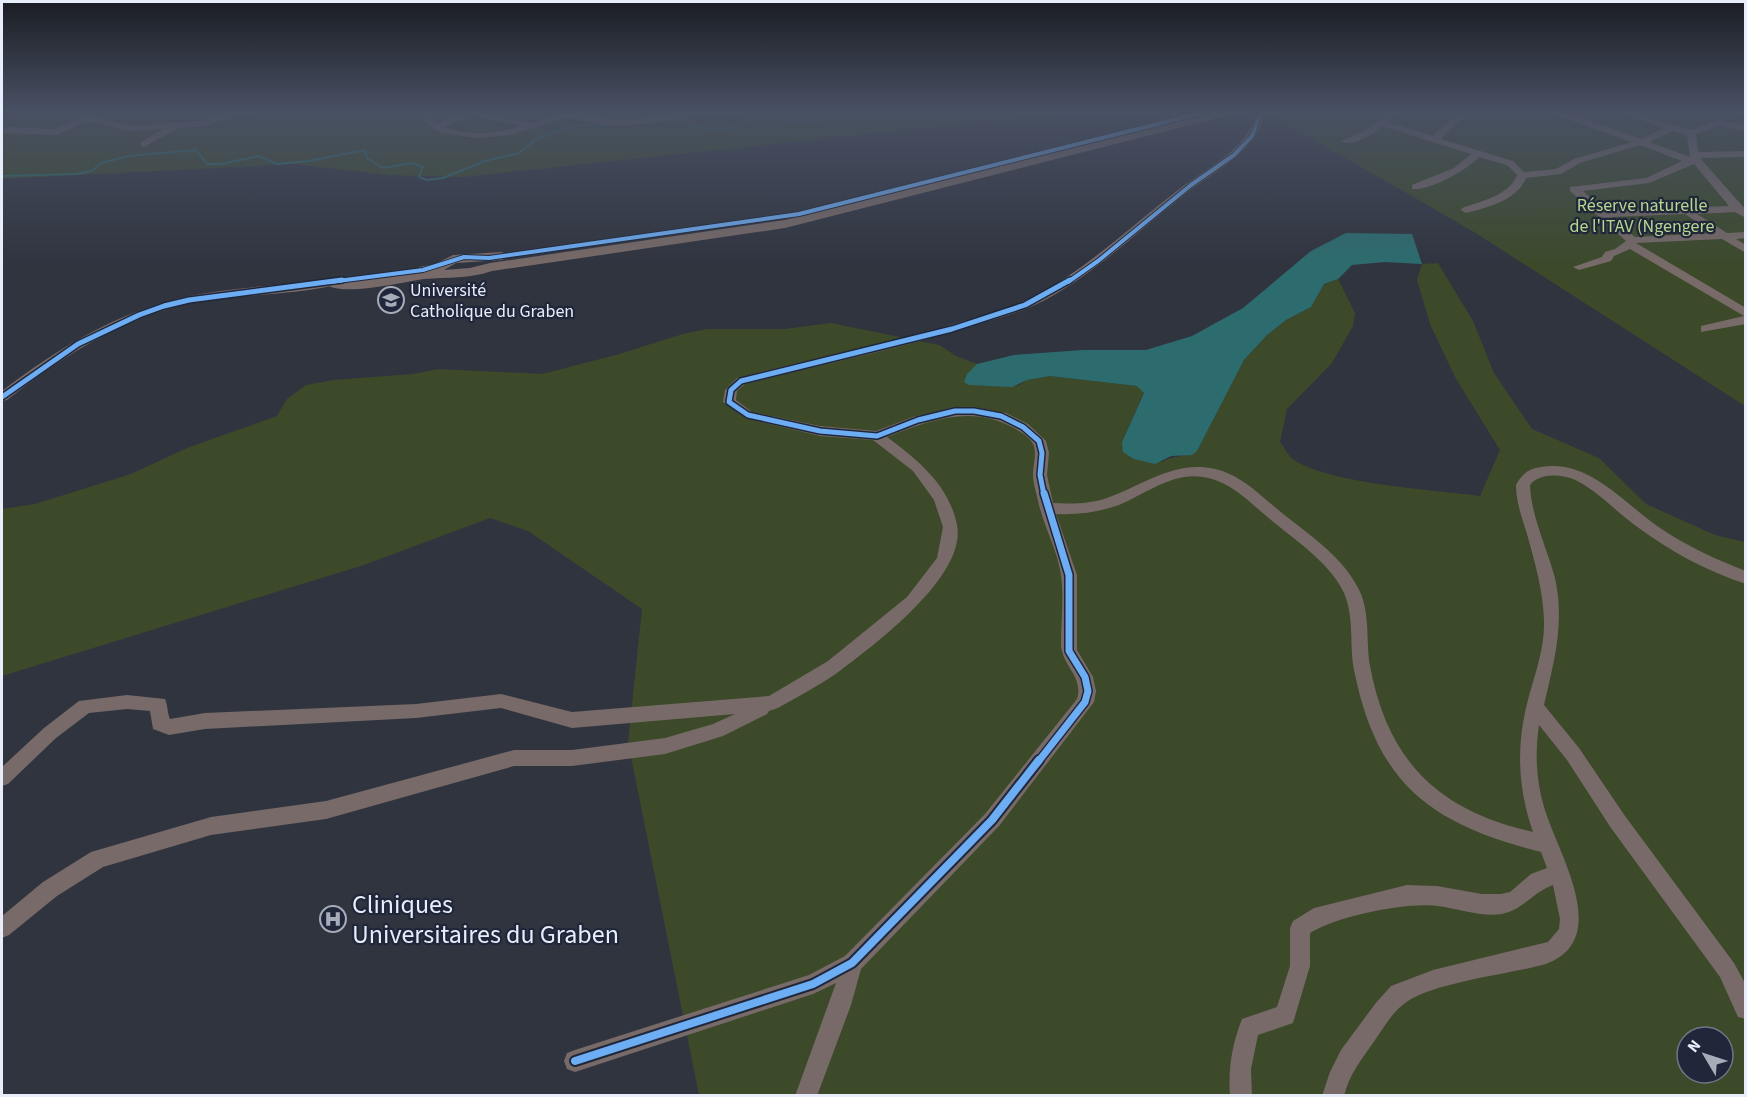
<svg xmlns="http://www.w3.org/2000/svg" width="1747" height="1097" font-family="'Source Sans 3',sans-serif">
<style>
.green{fill:#3c4a2a;fill-rule:evenodd}
.water{fill:#2c6c6f}
.lines{fill:none;stroke-linecap:round;stroke-linejoin:round}
.stream{stroke:#2c6c6f;stroke-width:2}
.minor{fill:#776a68;fill-rule:evenodd}
.tertiary{fill:#776a68;fill-rule:evenodd}
.cycleway-far3-casing{stroke:#20273a;stroke-width:6}
.cycleway-far2-casing{stroke:#20273a;stroke-width:8}
.cycleway-far1-casing{stroke:#20273a;stroke-width:10}
.cycleway-casing{stroke:#20273a;stroke-width:12}
.cycleway-far3{stroke:#6dadf4;stroke-width:4}
.cycleway-far2{stroke:#6dadf4;stroke-width:5}
.cycleway-far1{stroke:#6dadf4;stroke-width:7}
.cycleway{stroke:#6dadf4;stroke-width:8}
.labels{text-anchor:middle;dominant-baseline:central;stroke-width:4.5;stroke-linejoin:round;paint-order:stroke}
.far-park-label{font-size:18px;fill:#b8d68f;stroke:#20273a}
.far-poi-label{font-size:18px;fill:#e7edfa;stroke:#20273a;text-anchor:start}
.near-poi-label{font-size:26px;fill:#e7edfa;stroke:#20273a;text-anchor:start}
</style>
<rect width="100%" height="100%" fill="#30343f"/>
<g class="green">
<polygon points="2,112 1075,112 464,177 387,175 294,164 2,179"/>
<polygon points="1265,112 1745,112 1745,406 1474,232"/>
<path d="M1438 263 1473 321 1494 373 1532 429 1599 458 1646 504 1715 535 1745 542V1095H699L628 742 642 609 528 531 490 518 364 565 2 676V509L35 504 131 474 187 448 277 416 287 399 306 385 333 380 413 374 439 369 542 374 616 355 683 334 707 329H785L831 323 939 345 956 356 977 364 969 385 1017 386 1027 380 1050 376 1138 386 1144 392 1122 442 1162 462C1174 455 1185 457 1197 451L1244 360 1267 335 1286 320 1311 307 1324 284 1338 279 1355 313 1353 326 1332 363 1287 409 1280 442C1284 447 1288 456 1294 460 1331 484 1434 490 1480 496L1500 450 1455 377 1430 324 1417 280 1422 264ZM1687 1037H1723V1073H1687Z"/>
</g>
<polygon class="water" points="1346,233 1412,234 1422,264 1385,262 1352,265 1338,279 1324,284 1311,307 1286,320 1267,335 1244,360 1197,451 1192,455 1171,456 1155,464 1134,459 1123,452 1122,442 1144,393 1137,386 1050,376 1027,380 1012,387 969,385 964,382 967,374 977,364 1014,355 1083,350 1146,350 1192,336 1243,308 1311,251"/>
<g class="lines">
<g class="stream">
<polyline points="665,120 680,120 693,126 722,131 755,117 803,122 848,117 849,112"/>
<polyline points="2,176 76,174 92,171 101,163 129,156 196,150 207,164 221,164 259,156 277,164 309,161 365,150 367,158 383,168 412,163 423,167 419,177 427,180 443,178 485,161 519,153 535,140 570,126 640,123"/>
</g>
<g class="minor">
<polygon points="228,112 259,112 254,115 230,118 206,126 178,128 144,147 141,146 141,142 163,129 128,131 92,122 83,123 56,135 2,133 2,127 55,129 78,118 92,116 128,125 145,125 205,120"/>
<path d="M425 112H433L431 118 437 123 460 114 461 112H479L531 123 567 112H582L596 117 615 119 646 118 676 112H747L742 115 676 118 646 124 615 125 587 122 581 118H564L511 135 478 138 441 133 432 128 421 118ZM469 115 522 126C499 134 467 136 444 127L467 118Z"/>
<path d="M1257 112H1266C1255 153 1216 170 1185 194 1138 231 1096 273 1043 301 1022 312 998 318 975 325 900 349 822 364 745 384L737 391 736 400 752 412 820 426 876 431 913 417 955 407H974L1006 413 1028 424 1046 441 1049 453 1047 475 1053 503C1071 504 1090 504 1107 498 1144 485 1174 460 1215 469 1242 475 1262 497 1282 513 1311 536 1346 559 1361 594 1370 617 1366 643 1370 666 1388 763 1440 811 1533 832 1517 786 1516 743 1529 696 1536 671 1545 646 1544 620 1543 590 1535 563 1527 534 1522 518 1516 502 1516 485 1522 474 1528 469 1541 467 1590 458 1626 506 1663 530 1689 547 1717 560 1746 571V584C1706 571 1668 550 1636 526 1615 511 1596 489 1573 479 1559 474 1539 473 1530 485 1531 516 1547 548 1555 578 1565 623 1554 662 1544 705L1579 748 1625 816 1734 963 1746 985V1019L1738 1017 1720 977 1611 828 1567 760 1539 725C1535 752 1536 781 1544 807 1557 852 1614 939 1546 964 1510 974 1437 982 1408 1001 1393 1010 1383 1029 1373 1043 1361 1060 1349 1075 1344 1096H1322L1330 1072 1341 1050 1375 1004 1391 986 1433 970 1548 942 1559 929 1560 919 1553 885C1533 892 1523 910 1502 914 1481 917 1459 909 1438 906 1405 902 1338 916 1310 933V966L1293 1023 1258 1035 1251 1069 1252 1096H1230C1228 1069 1232 1044 1242 1019L1277 1007 1290 966V928L1293 921 1314 908 1407 885 1437 886 1482 894H1501L1510 892 1531 874 1547 868 1541 852C1431 824 1377 785 1354 670 1349 644 1355 613 1342 589 1327 561 1295 540 1271 520 1250 503 1231 481 1203 477 1173 472 1145 494 1119 505 1099 512 1078 515 1056 514L1077 575V650L1093 677 1096 691 1094 702 999 826 861 969 851 1005 817 1096H795L836 983 813 994 575 1072 567 1069 564 1061 567 1053 575 1050 809 975 845 956 985 814 1077 699C1084 676 1061 665 1061 644 1061 622 1064 597 1061 575 1058 552 1045 529 1039 505 1037 495 1033 484 1033 474 1033 464 1038 451 1032 442 1027 435 1018 430 1010 426 969 405 928 421 887 437 918 460 949 485 957 525 967 575 877 643 841 670 822 684 799 696 778 708L769 711 767 714 723 736 665 754 572 766H514L326 819 211 835 103 867 57 896 9 935 2 938V916L43 882 91 852 211 817 326 801 514 750H572L665 738 713 724 735 714 572 728 501 708 416 718 205 729 169 735 153 729 150 711 127 709 89 713 56 738 8 784 2 786V767L44 728 79 701 127 695 165 699C168 706 167 712 170 719L205 713 416 704 501 694 572 712 769 696 828 661 907 597 937 558 943 527 934 500 913 471 873 440 820 436 748 419 723 402 725 390 737 378C813 358 891 344 967 320 990 313 1014 307 1035 296 1088 268 1131 226 1178 190 1208 167 1246 151 1257 112Z"/>
<path d="M1389 112H1399L1387 122 1433 136C1446 123 1457 112 1476 112L1454 125 1441 139 1513 161 1524 172 1556 169 1574 159 1632 142 1546 112 1576 115 1641 139 1664 128 1617 112H1630L1691 130 1719 120 1746 125V131L1720 126 1696 134 1698 152 1746 151V157L1700 158 1746 210V218L1735 212 1697 214 1727 233 1746 232V238L1736 239 1746 245V253L1722 239 1636 243 1746 308V324L1701 332V326L1744 316 1630 249 1614 256 1611 261 1579 270 1573 267 1602 257 1605 252 1615 249 1626 241 1570 191V187L1646 178 1682 161 1640 145 1580 163 1561 174 1526 178C1518 200 1486 208 1466 213L1461 210 1462 208C1481 201 1509 196 1517 175L1507 165 1479 157C1467 170 1430 191 1412 189V185L1454 168 1471 154 1382 126C1373 134 1352 148 1341 141L1366 130ZM1673 131 1687 135 1690 157 1649 142ZM1694 164 1729 206 1605 211 1583 191 1649 183ZM1685 214 1713 233 1635 237 1612 217Z"/>
<polygon points="1736,112 1746,112 1746,115 1738,114"/>
<path d="M331 280 337 283 335 285C294 295 250 294 208 300 131 312 67 353 7 400L2 401V391C58 348 119 311 189 296 236 287 284 285 331 280Z"/>
</g>
<path class="tertiary" d="M1216 112H1234L1233 114 785 228 492 271C470 279 447 277 424 279 403 282 339 298 324 283L331 279 358 280 419 272V267L435 264 453 255 502 252 509 256 502 260 456 263 444 270 470 268 490 263 785 220Z"/>
<defs>
<g id="cycleway-far3">
<polyline points="330,282 423,270 464,257 489,258 799,214 1205,112"/>
<polyline points="1068,282 1098,261 1191,185 1234,155 1252,136 1261,112"/>
</g>
<g id="cycleway-far2">
<polyline points="2,397 78,344 139,315 164,306 189,300 342,280"/>
<polyline points="1044,495 1040,475 1042,453 1039,441 1023,427 1001,416 974,411 955,411 918,420 877,436 820,431 748,415 729,402 731,390 741,381 952,329 1025,305 1070,280"/>
</g>
<polyline id="cycleway-far1" points="1038,762 1085,702 1088,691 1085,677 1069,651 1069,575 1044,493"/>
<polyline id="cycleway" points="575,1061 813,984 852,963 992,820 1039,760"/>
</defs>
<use href="#cycleway-far3" class="cycleway-far3-casing"/>
<use href="#cycleway-far2" class="cycleway-far2-casing"/>
<use href="#cycleway-far1" class="cycleway-far1-casing"/>
<use href="#cycleway" class="cycleway-casing"/>
<use href="#cycleway-far3" class="cycleway-far3"/>
<use href="#cycleway-far2" class="cycleway-far2"/>
<use href="#cycleway-far1" class="cycleway-far1"/>
<use href="#cycleway" class="cycleway"/>
</g>
<linearGradient id="sky" x2="0" y2="1"><stop stop-color="#1a1d23"/><stop offset="0.42" stop-color="#485063"/><stop offset="1" stop-color="#485063" stop-opacity="0"/></linearGradient>
<rect width="1747" height="265" fill="url(#sky)"/>
<defs>
<symbol id="university-ring" viewBox="-11 -11 22 22"><circle r="9.5" fill="#20273a" stroke="#a7acb9" stroke-width="1.5"/><path d="M0-5L7-2L0 1L-7-2ZM-4 1L0 2.5L4 1V4Q0 6-4 4Z" fill="#a7acb9"/></symbol>
<symbol id="hospital-ring" viewBox="-11 -11 22 22"><circle r="9.5" fill="#20273a" stroke="#a7acb9" stroke-width="1.5"/><path d="M-5-5h3v3.5h4V-5h3V5h-3V1.5h-4V5h-3Z" fill="#a7acb9"/></symbol>
</defs>
<g fill-rule="evenodd">
<use href="#university-ring" x="376" y="285" width="30" height="30"/>
<use href="#hospital-ring" x="318" y="904" width="30" height="30"/>
</g>
<g class="labels">
<g class="far-park-label">
<text x="1642" y="205">Réserve naturelle<tspan x="1642" dy="21">de l'ITAV (Ngengere</tspan></text>
</g>
<g class="far-poi-label">
<text x="410" y="290">Université<tspan x="410" dy="21">Catholique du Graben</tspan></text>
</g>
<g class="near-poi-label">
<text x="352" y="904">Cliniques<tspan x="352" dy="30">Universitaires du Graben</tspan></text>
</g>
</g>
<rect width="1747" height="1097" fill="none" stroke="#e7edfa" stroke-width="6"/>
<g transform="translate(1705 1055) rotate(309)"><circle r="28" fill="#20273a" stroke="#707687" stroke-width="1.5"/>
<path d="M0-4.5L10 22L0 15L-10 22Z" fill="#a7acb9"/>
<text y="-9" font-size="16" font-weight="bold" text-anchor="middle" fill="#e7edfa">N</text>
</g>
</svg>
